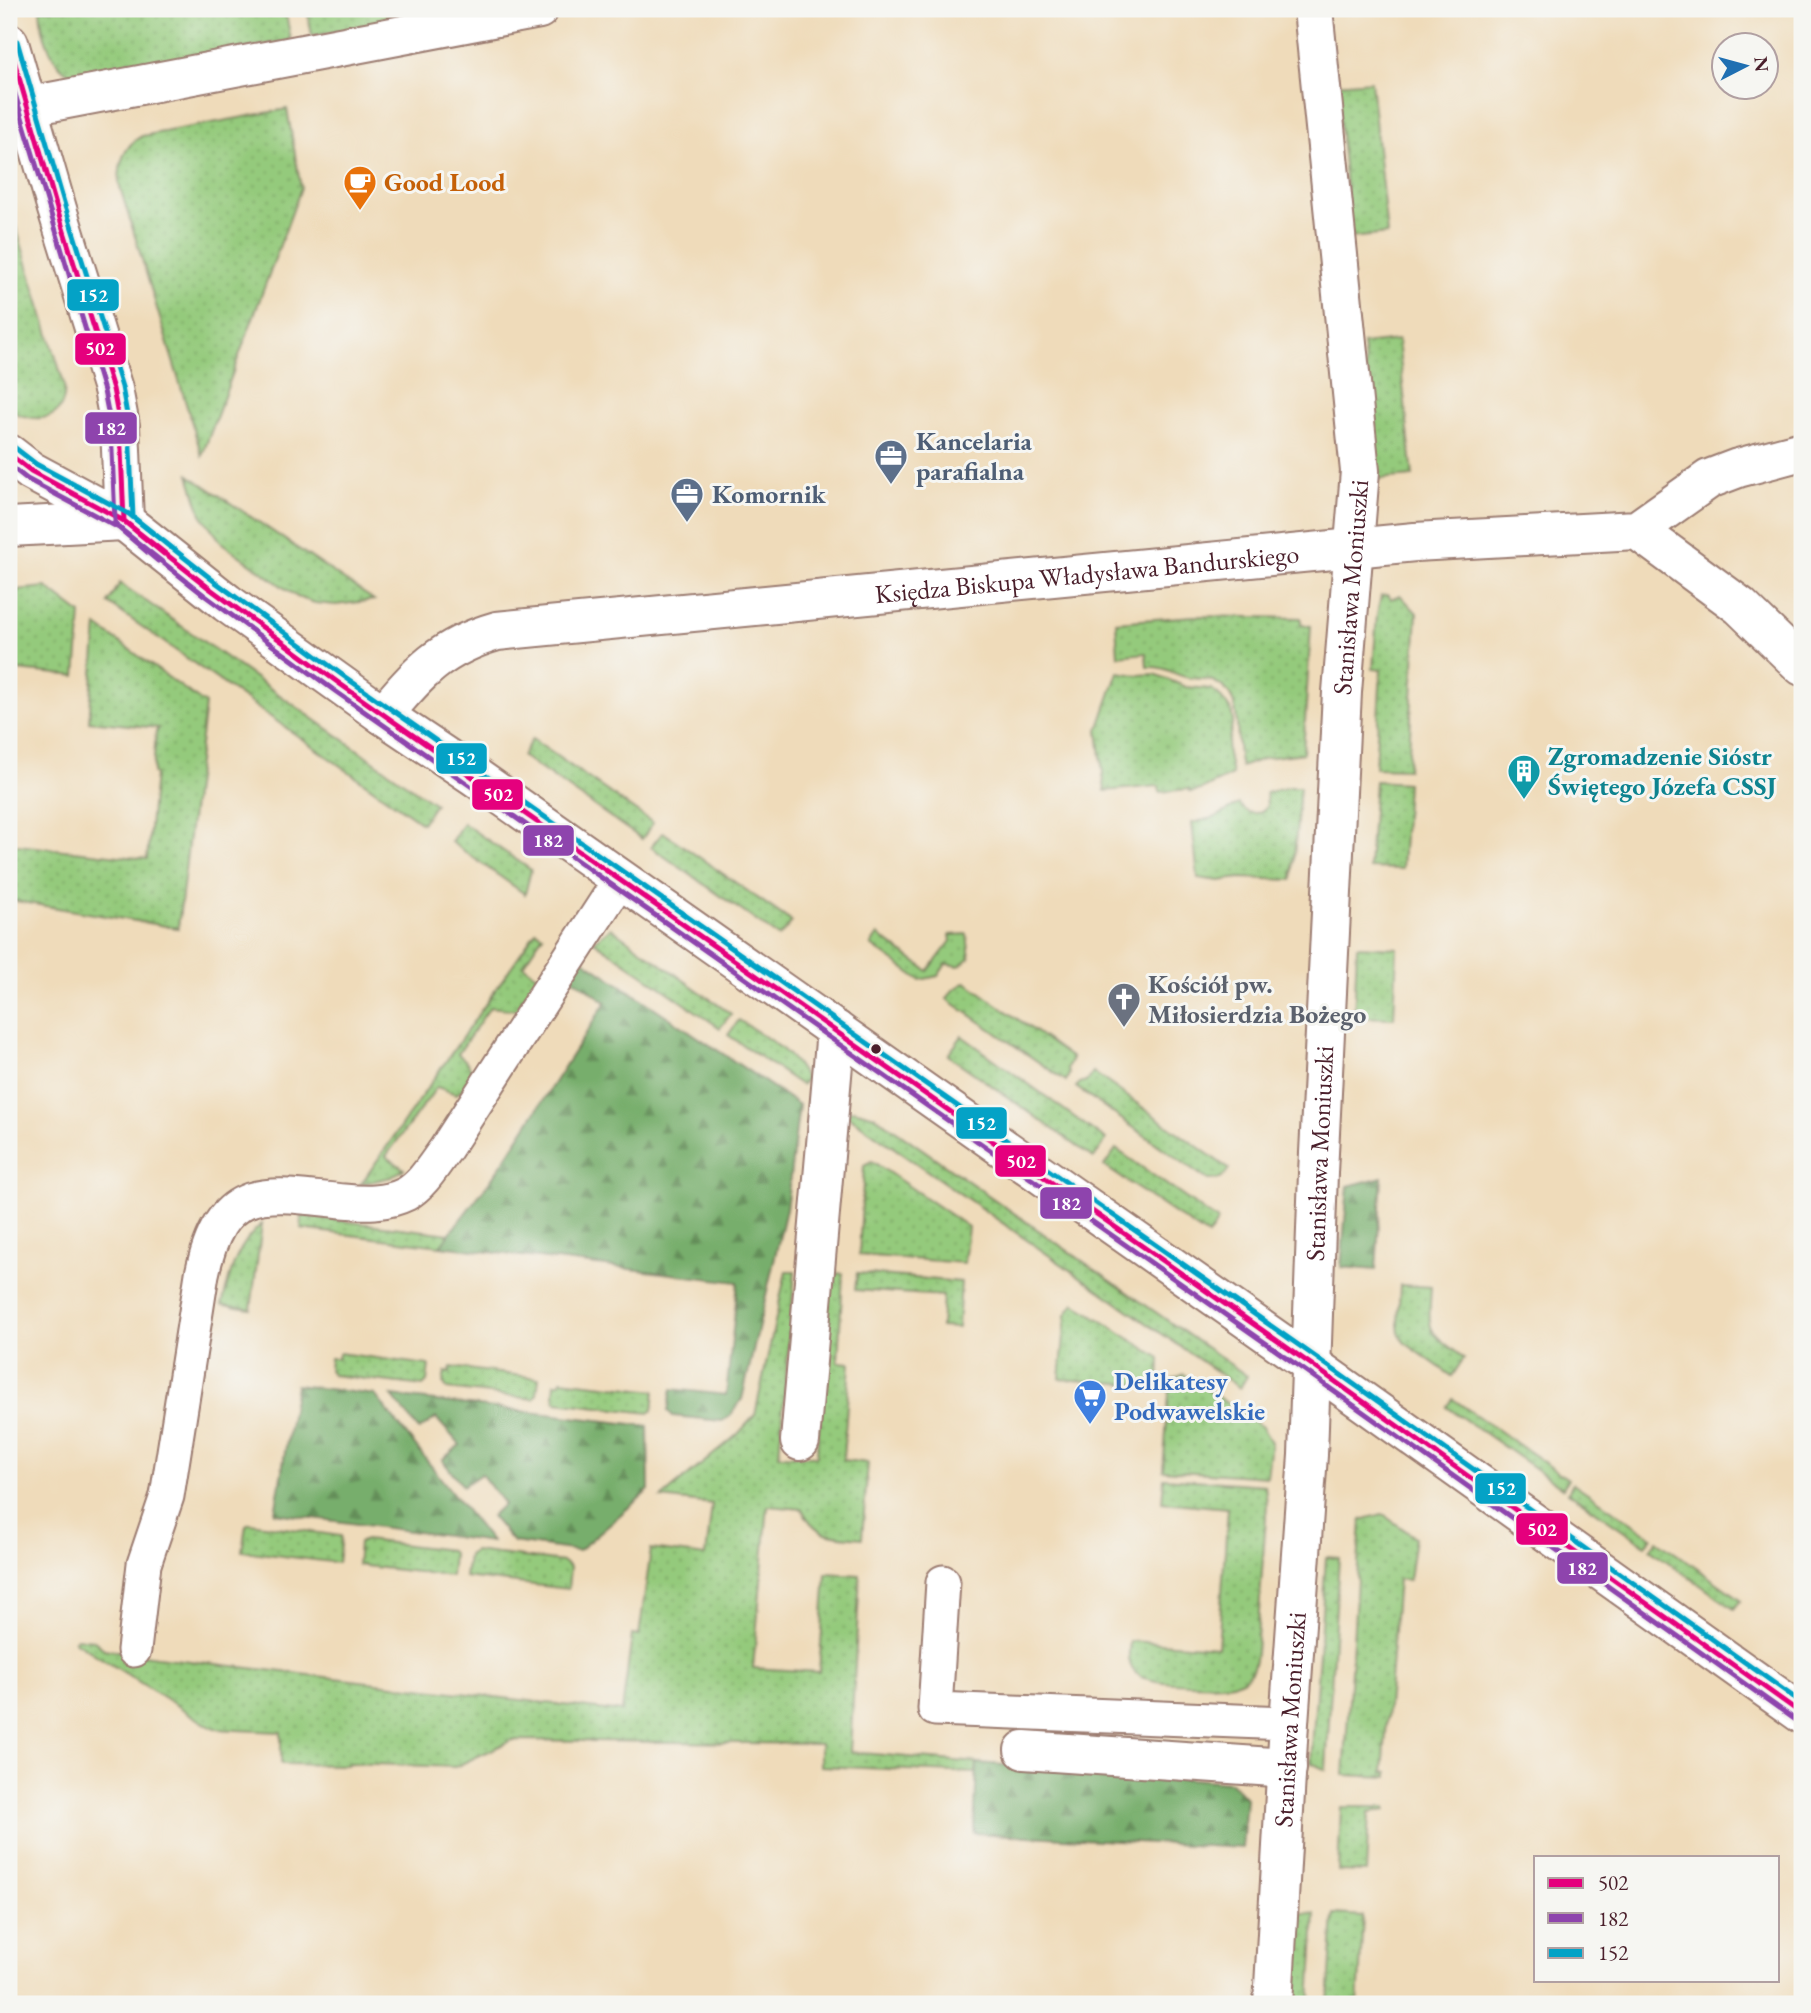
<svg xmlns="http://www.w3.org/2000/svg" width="1811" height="2013" font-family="'EB Garamond',serif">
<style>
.green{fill:url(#green-dots);stroke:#6f7454;stroke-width:2}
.forest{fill:url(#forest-firs);stroke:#60664c;stroke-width:2}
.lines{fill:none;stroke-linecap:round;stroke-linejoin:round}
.lane-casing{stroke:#9c7d72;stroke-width:37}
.street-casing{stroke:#9c7d72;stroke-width:42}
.secondary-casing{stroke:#9c7d72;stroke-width:42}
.lane{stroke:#fff;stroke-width:33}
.street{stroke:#fff;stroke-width:38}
.secondary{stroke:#fff;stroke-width:38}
.bus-1-casing{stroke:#f6f6f2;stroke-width:10}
.bus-2-casing{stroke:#f6f6f2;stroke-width:10}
.bus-3-casing{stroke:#f6f6f2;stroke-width:10}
.bus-1{stroke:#e5007d;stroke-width:5}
.bus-2{stroke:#8e44ad;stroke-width:5}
.bus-3{stroke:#04a2c6;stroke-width:5}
.bus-dot{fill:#4a1f2b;stroke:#f6f6f2;stroke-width:2.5}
.labels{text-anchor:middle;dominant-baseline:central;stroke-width:6;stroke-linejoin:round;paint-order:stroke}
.food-label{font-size:26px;font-weight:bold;fill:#c56008;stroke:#f6f6f2;text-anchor:start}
.service-label{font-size:26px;font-weight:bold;fill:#4e5e75;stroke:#f6f6f2;text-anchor:start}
.street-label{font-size:26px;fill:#4a1f2b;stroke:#f6f6f2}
.culture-label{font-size:26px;font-weight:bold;fill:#0d838f;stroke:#f6f6f2;text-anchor:start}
.worship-label{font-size:26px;font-weight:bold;fill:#5b616d;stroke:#f6f6f2;text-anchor:start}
.shop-label{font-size:26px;font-weight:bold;fill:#366cbe;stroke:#f6f6f2;text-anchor:start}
.line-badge{stroke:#f6f6f2;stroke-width:2.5}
.badge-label{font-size:19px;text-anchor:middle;font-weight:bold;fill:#fff}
</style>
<defs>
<pattern id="green-dots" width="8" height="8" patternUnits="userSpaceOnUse" patternTransform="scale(1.75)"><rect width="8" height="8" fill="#94ca7c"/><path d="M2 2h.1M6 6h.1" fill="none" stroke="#81ad6b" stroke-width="1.8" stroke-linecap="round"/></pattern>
<pattern id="forest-firs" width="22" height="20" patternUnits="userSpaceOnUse" patternTransform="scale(1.75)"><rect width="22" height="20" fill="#77ae6c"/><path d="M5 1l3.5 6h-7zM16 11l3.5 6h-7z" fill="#648d59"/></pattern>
</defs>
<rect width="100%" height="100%" fill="#f6f6f2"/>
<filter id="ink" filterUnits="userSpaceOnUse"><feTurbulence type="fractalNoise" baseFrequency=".0143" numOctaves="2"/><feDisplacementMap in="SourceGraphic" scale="14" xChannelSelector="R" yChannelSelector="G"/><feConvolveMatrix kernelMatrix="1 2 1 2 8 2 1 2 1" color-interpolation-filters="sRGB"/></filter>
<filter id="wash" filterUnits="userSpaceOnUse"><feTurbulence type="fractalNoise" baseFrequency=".00686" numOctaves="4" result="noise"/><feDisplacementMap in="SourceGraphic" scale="28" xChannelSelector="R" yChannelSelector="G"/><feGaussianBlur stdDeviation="1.57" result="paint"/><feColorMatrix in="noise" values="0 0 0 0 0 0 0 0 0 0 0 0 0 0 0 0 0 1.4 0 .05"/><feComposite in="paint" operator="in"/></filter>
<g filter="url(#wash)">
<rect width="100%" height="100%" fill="#efdbba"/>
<g class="green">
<path d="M40 9H285L291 40 93 76C85 77 78 77 71 74 50 65 41 30 40 9Z"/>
<polygon points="307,9 457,9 312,36"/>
<polygon points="1371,81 1387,234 1351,238 1336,84"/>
<path d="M287 109 301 188 202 456 119 184C119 164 123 146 142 136Z"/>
<path d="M9 204 64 384C68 423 35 424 9 410Z"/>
<polygon points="1398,340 1413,476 1377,479 1363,344"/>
<polygon points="189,475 374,600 336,605 315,603 297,597 222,543 201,514"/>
<polygon points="120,583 435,804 422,823 108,603"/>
<polygon points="46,587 81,614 76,676 9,669 17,590"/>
<polygon points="1388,595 1391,599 1400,595 1417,613 1408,769 1375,768 1381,670 1373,669 1377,614 1381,596"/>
<path d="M1194 616 1301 618V625L1311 626 1303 753 1265 758 1241 767C1232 738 1249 694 1210 680 1203 678 1196 679 1189 678 1171 674 1167 666 1147 667L1146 653 1118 656 1116 622Z"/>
<polygon points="97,626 205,704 178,928 9,900 9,844 147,859 155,774 153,773 156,731 159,728 89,721"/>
<polygon points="1118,672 1137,675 1155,674 1186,687 1211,689 1218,694 1231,710 1233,720 1227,749 1232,775 1201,790 1190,792 1189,789 1160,792 1159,786 1105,791 1098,730"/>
<polygon points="532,739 653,823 642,839 522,756"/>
<polygon points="1375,781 1407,783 1402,869 1369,868"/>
<path d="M1289 787H1300L1292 880 1240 878 1219 881 1198 878 1192 823 1216 817 1239 804C1247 815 1258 817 1267 806L1266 793Z"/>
<polygon points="463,823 531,870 525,894 451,842"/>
<polygon points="663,832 792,922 779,937 651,847"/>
<polygon points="611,928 731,1014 720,1028 594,941"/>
<path d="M536 931 543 935 523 965 538 976 516 1010 490 1007 458 1054C475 1067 480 1083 456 1094L437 1087 386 1156 404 1169 391 1177 361 1184Z"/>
<polygon points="967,934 970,958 959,966 946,964 938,976 920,980 871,945 878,935 928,971 951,941 950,935"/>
<polygon points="1357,946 1397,948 1394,1018 1354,1017"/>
<polygon points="966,982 1072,1058 1067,1068 1069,1074 1066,1081 947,999 953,990"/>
<path d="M739 1020C766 1038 792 1050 806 1080L801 1085 728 1035Z"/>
<polygon points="962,1036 1106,1140 1094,1158 948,1055"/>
<path d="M1093 1072 1229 1169C1224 1178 1218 1180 1208 1180L1076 1087 1081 1082H1086Z"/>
<polygon points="854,1110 875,1116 1247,1376 1240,1388 844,1113"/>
<polygon points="1116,1149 1218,1221 1208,1236 1104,1166"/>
<polygon points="872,1161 968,1227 964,1263 859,1255 864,1165"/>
<path d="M831 1208 834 1273 843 1274 838 1362 850 1363 843 1460 868 1463 862 1538C833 1535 816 1538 802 1509L768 1506 753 1668 819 1672 826 1573 860 1575 850 1752 977 1763 976 1773 820 1766V1744L512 1740 455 1767 348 1763 347 1765 281 1764V1732L214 1729 74 1641 77 1638 93 1640 104 1649 157 1657 622 1712 632 1635 639 1636 651 1549 706 1556 712 1504 661 1498 738 1434 755 1415 786 1271H795L779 1455 817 1456Z"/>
<polygon points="302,1216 450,1234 440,1246 301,1229"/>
<path d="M262 1224 251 1309 222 1305C230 1274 236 1245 262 1224Z"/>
<polygon points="857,1273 961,1282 958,1328 941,1327 943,1296 855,1290"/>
<path d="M1400 1285 1431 1287C1428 1335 1426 1329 1464 1358L1452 1376 1404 1342 1399 1333 1398 1324Z"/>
<polygon points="1074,1303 1160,1358 1159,1386 1060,1379 1066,1315"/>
<polygon points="339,1353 429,1365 427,1382 423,1386 333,1375 329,1370 330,1358 338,1358"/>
<polygon points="451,1367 539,1378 537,1394 534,1399 447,1389 443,1383 445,1372 450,1373"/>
<polygon points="1184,1374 1262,1427 1271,1442 1267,1477 1163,1470 1170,1381"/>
<polygon points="561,1380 655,1391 653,1410 649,1413 556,1402 554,1396 555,1383 560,1383"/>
<polygon points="1453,1399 1568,1479 1563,1488 1447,1407"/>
<path d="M1164 1478 1265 1485 1267 1504 1256 1653C1255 1664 1253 1674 1242 1680 1228 1688 1152 1684 1139 1676 1127 1667 1128 1655 1130 1641L1218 1647 1228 1508 1162 1502Z"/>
<polygon points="1573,1483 1652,1537 1645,1545 1568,1492"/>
<polygon points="1382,1514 1415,1537 1409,1580 1398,1579 1383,1772 1388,1773 1388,1777 1344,1775 1361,1520"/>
<polygon points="250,1523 341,1536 338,1563 242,1551 246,1525"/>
<polygon points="365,1540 450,1550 453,1555 451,1576 357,1565 359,1543"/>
<polygon points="1657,1540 1741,1600 1734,1609 1650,1549"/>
<polygon points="474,1551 563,1562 570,1567 568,1589 465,1577 468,1555"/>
<polygon points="1326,1557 1339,1558 1326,1770 1311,1763"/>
<polygon points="1341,1807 1386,1807 1386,1810 1369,1812 1366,1872 1338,1871"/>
<polygon points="1301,1913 1315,1914 1310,2004 1295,2004"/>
<polygon points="1334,1914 1363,1916 1358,2004 1328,2004"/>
</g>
<g class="forest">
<polygon points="582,959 799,1105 786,1209 742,1399 729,1417 722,1421 673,1416 668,1411 672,1389 726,1395 738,1282 440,1246 496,1173 606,1002 571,977"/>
<polygon points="1382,1177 1376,1270 1341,1267 1348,1186"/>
<polygon points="296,1385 375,1395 491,1542 275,1513"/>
<polygon points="392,1396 648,1426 649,1490 578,1551 513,1542 491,1516 504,1504 481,1474 463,1486 442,1460 460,1445 436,1418 419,1430"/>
<polygon points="977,1763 1231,1782 1246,1798 1242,1848 974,1833"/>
</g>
</g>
<g filter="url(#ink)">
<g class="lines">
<defs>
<g id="lane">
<polyline points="943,1582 935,1709 1289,1723"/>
<path d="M134 1650 144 1564 167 1496 202 1274C222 1181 265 1193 343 1201 364 1203 386 1204 406 1194 423 1184 433 1166 445 1150L620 880"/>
</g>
<g id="street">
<polyline points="9,527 124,521"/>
<polyline points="1637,530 1740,606 1802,666"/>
<path id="s1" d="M383 715C419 672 441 647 497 631L1415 542 1637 530 1709 479 1738 468 1802 451"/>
<polyline points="800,1441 836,1030"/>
<polyline points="1024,1750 1287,1768"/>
<path id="s2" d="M1273 2004 1289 1723 1308 1455 1318 1173 1342 692 1360 471 1313 9"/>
</g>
<g id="secondary">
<polyline points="9,43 57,209 113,389 120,426 124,521"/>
<polyline points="9,110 539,9"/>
<polyline points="9,454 31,471 124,521 227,603 383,715 474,776 1312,1365 1802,1714"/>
</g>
</defs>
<use href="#lane" class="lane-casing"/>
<use href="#street" class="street-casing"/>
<use href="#secondary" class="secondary-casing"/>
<use href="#lane" class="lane"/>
<use href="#street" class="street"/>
<use href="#secondary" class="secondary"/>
<defs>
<g id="bus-1">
<polyline points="9,43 57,209 113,389 120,426 124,521 209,588 340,684 1312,1365 1802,1714"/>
<polyline points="9,454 31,471 124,521 164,554"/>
</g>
<g id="bus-2">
<polyline points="9,74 104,391 111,427 115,521 118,527 204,595 335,691 1307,1372 1797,1721"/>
<polyline points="9,465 27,479 119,528 158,561"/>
</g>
<g id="bus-3">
<polyline points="17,41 65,206 122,387 129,426 133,517 214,581 345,677 1317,1358 1802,1703"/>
<polyline points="14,447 36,464 129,514 170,547"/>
</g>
</defs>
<use href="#bus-1" class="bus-1-casing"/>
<use href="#bus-2" class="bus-2-casing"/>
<use href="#bus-3" class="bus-3-casing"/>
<use href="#bus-1" class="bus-1"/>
<use href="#bus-2" class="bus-2"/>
<use href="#bus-3" class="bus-3"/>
</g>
</g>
<defs>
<symbol id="cafe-pin" viewBox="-11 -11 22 30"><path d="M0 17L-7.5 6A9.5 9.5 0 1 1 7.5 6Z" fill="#e8710a" stroke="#f6f6f2"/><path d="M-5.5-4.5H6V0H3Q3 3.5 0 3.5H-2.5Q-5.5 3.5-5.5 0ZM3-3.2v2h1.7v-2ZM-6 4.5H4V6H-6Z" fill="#fff"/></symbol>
<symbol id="office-pin" viewBox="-11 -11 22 30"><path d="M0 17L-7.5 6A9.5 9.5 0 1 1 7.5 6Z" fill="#5c6f8a" stroke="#f6f6f2"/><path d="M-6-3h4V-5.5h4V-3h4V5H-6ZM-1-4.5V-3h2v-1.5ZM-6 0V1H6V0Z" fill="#fff"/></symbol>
<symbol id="building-pin" viewBox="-11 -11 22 30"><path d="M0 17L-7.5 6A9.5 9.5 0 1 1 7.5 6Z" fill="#0f9aa8" stroke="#f6f6f2"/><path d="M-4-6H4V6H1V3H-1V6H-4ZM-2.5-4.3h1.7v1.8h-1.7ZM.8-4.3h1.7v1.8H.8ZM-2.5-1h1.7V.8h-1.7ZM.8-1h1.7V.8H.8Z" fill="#fff"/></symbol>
<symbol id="church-pin" viewBox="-11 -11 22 30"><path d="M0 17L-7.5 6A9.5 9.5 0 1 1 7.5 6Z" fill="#6b7280" stroke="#f6f6f2"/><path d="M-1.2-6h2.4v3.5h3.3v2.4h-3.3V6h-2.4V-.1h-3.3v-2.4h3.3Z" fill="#fff"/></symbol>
<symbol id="supermarket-pin" viewBox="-11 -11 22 30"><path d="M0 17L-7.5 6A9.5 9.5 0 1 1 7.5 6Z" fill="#3f7fe0" stroke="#f6f6f2"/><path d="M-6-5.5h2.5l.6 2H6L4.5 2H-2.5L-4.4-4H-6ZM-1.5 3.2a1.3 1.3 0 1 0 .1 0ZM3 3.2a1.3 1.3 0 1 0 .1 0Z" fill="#fff"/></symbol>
</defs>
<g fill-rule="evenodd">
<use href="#cafe-pin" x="341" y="163" width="38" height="52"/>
<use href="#office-pin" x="872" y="437" width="38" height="52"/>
<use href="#office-pin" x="668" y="475" width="38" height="52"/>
<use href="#building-pin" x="1505" y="752" width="38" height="52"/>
<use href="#church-pin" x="1105" y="980" width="38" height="52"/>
<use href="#supermarket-pin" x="1071" y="1377" width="38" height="52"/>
</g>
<circle class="bus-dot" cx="876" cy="1049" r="6"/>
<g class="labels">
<g class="food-label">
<text x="384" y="182">Good Lood</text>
</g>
<g class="service-label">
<text x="916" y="441">Kancelaria<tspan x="916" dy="30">parafialna</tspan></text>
<text x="712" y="494">Komornik</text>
</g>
<g class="street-label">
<text stroke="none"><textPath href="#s1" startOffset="737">Księdza Biskupa Władysława Bandurskiego</textPath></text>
<text stroke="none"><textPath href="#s2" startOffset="1419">Stanisława Moniuszki</textPath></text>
<text stroke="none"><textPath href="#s2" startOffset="852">Stanisława Moniuszki</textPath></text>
<text stroke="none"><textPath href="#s2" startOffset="285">Stanisława Moniuszki</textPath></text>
</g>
<g class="culture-label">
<text x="1548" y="756">Zgromadzenie Sióstr<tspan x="1548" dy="30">Świętego Józefa CSSJ</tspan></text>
</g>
<g class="worship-label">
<text x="1148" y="984">Kościół pw.<tspan x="1148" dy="30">Miłosierdzia Bożego</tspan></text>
</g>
<g class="shop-label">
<text x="1114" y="1381">Delikatesy<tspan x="1114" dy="30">Podwawelskie</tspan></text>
</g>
</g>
<g class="line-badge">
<rect x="66" y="278" width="54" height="34" rx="7" fill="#04a2c6"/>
<rect x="74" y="332" width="53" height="34" rx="7" fill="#e5007d"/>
<rect x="84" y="411" width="54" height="34" rx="7" fill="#8e44ad"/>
<rect x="435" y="742" width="53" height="33" rx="7" fill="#04a2c6"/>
<rect x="471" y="778" width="53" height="33" rx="7" fill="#e5007d"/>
<rect x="522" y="824" width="53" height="33" rx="7" fill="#8e44ad"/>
<rect x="955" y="1106" width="53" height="34" rx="7" fill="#04a2c6"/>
<rect x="994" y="1144" width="53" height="34" rx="7" fill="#e5007d"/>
<rect x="1039" y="1186" width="54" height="34" rx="7" fill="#8e44ad"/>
<rect x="1474" y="1472" width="53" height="33" rx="7" fill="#04a2c6"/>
<rect x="1515" y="1512" width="54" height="34" rx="7" fill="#e5007d"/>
<rect x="1556" y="1551" width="53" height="34" rx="7" fill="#8e44ad"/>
</g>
<g class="badge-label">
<text x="93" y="302">152</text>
<text x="100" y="355">502</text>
<text x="111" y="435">182</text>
<text x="461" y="765">152</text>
<text x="498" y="801">502</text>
<text x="548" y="847">182</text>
<text x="981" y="1130">152</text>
<text x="1021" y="1168">502</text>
<text x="1066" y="1210">182</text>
<text x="1501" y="1495">152</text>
<text x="1542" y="1536">502</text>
<text x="1582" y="1575">182</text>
</g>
<rect width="1811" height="2013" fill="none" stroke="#f6f6f2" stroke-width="35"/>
<rect x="1534" y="1856" width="245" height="126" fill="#f6f6f2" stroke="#b1a0a2" stroke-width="2"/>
<rect x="1548" y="1878" width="35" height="10" fill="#e5007d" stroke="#b1a0a2" stroke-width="2"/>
<text x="1598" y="1890" font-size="21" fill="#4a1f2b">502</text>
<rect x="1548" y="1913" width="35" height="10" fill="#8e44ad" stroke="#b1a0a2" stroke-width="2"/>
<text x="1598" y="1926" font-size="21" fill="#4a1f2b">182</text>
<rect x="1548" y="1948" width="35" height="10" fill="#04a2c6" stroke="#b1a0a2" stroke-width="2"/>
<text x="1598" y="1960" font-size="21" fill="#4a1f2b">152</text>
<g transform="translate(1745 66) rotate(84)"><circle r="33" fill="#f6f6f2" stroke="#b1a0a2" stroke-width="2"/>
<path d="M0-5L12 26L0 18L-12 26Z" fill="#1f6fb2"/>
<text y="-10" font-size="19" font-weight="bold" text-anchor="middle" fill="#4a1f2b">N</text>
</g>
</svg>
